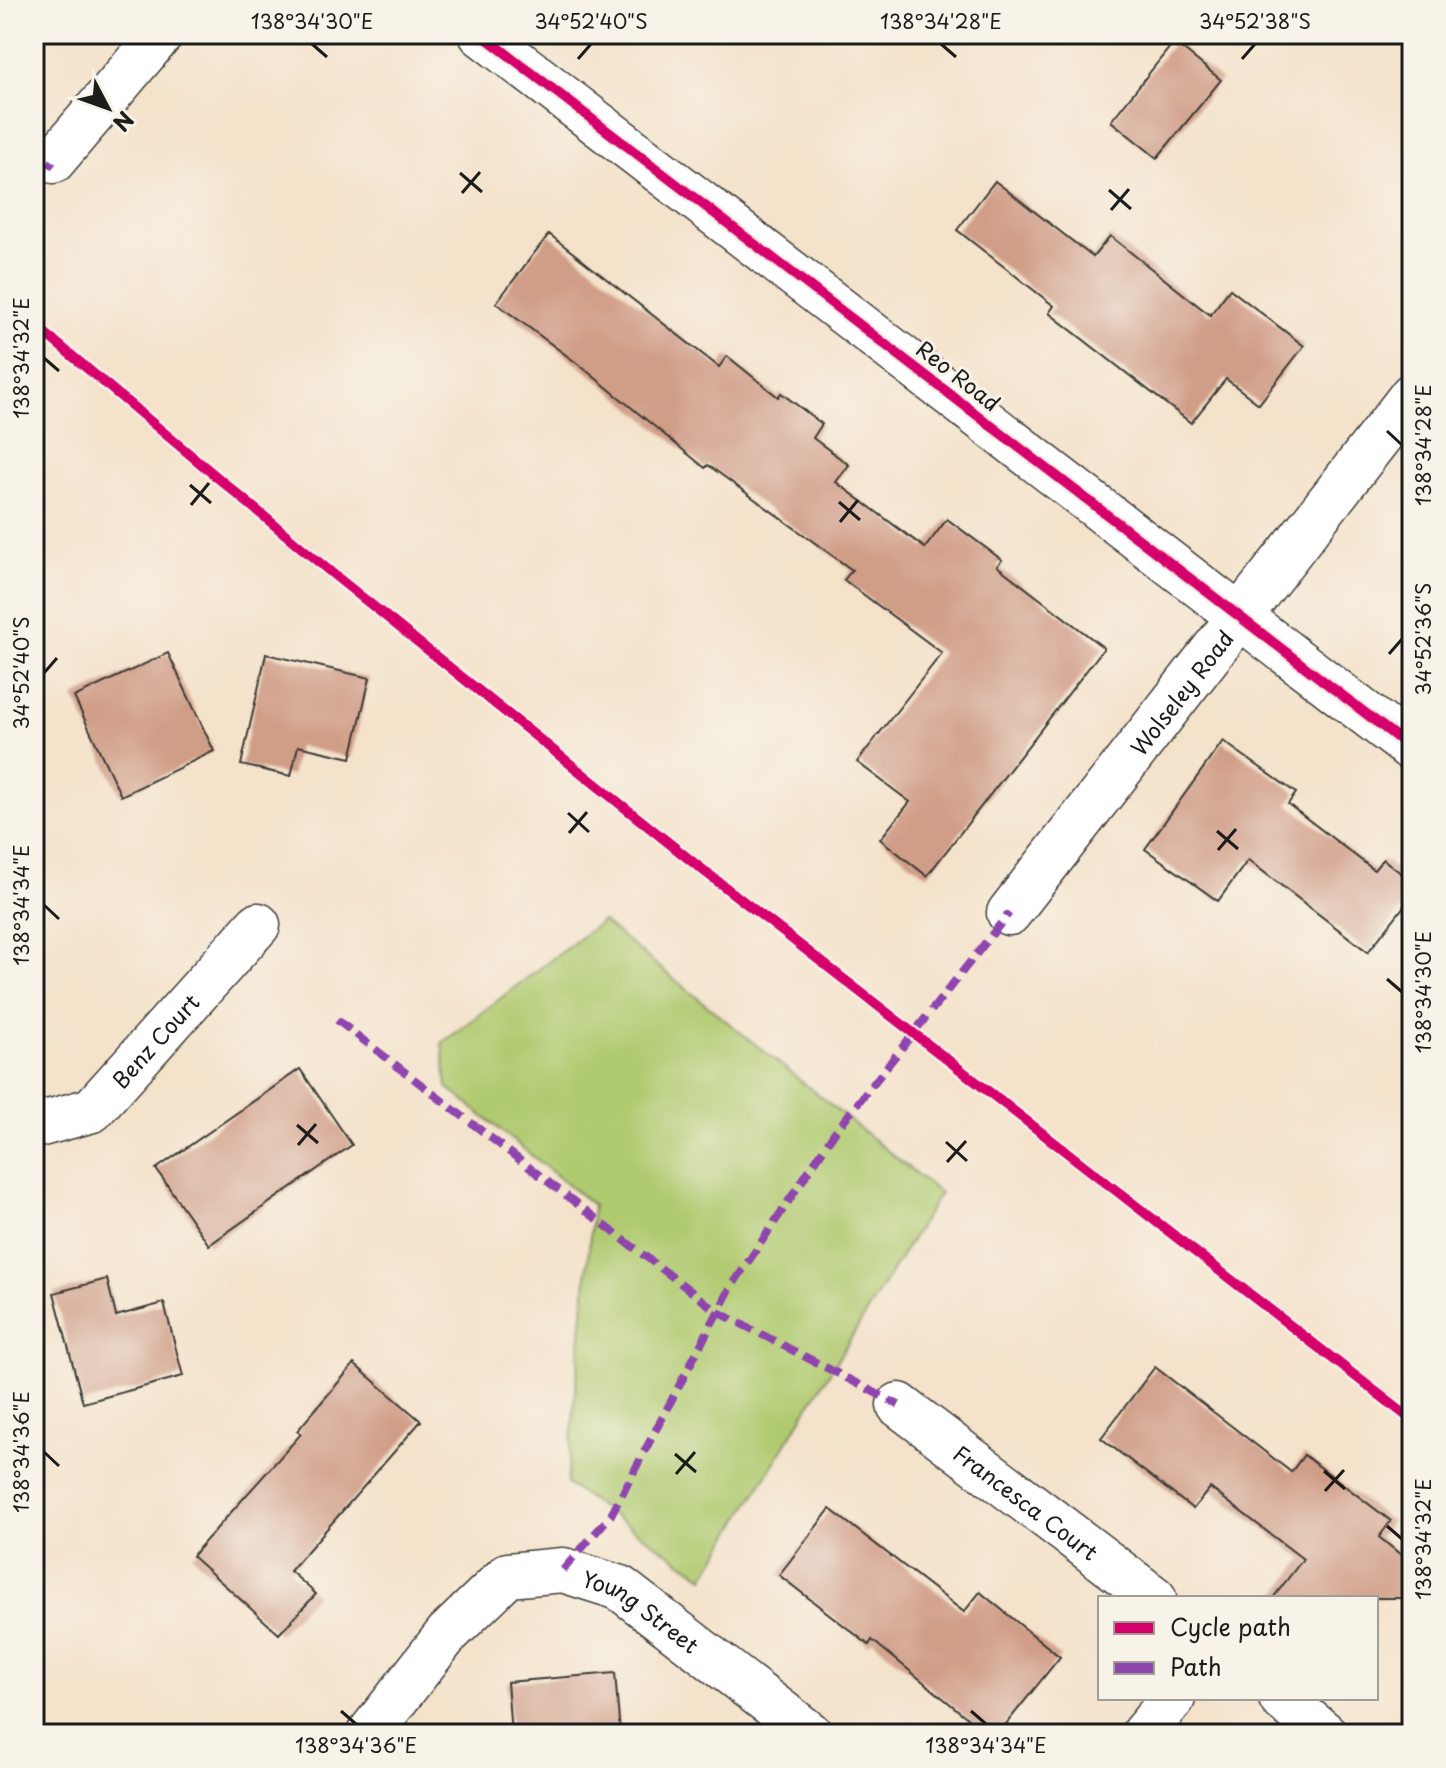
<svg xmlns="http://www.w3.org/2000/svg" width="1446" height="1768" font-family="'Playpen Sans',sans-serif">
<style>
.green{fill:#b0ca70;stroke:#667346;stroke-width:2}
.building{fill:#d09d87}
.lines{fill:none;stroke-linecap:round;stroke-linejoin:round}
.minor-casing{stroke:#3c3a36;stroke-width:47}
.minor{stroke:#fff;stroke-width:44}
.quiet{stroke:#8e44ad;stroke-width:8;stroke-dasharray:16 8;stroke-linecap:butt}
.cycleway-casing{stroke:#f7f3e8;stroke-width:15}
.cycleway{stroke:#d6006c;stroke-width:10}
.ticks{fill:none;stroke:#1c1c1c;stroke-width:3}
.labels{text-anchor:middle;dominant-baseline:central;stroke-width:6;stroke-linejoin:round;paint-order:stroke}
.street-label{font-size:22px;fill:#1c1c1c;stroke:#f7f3e8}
.neatline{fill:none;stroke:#1c1c1c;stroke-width:3}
.ticks-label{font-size:20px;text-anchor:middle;fill:#1c1c1c}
</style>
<rect width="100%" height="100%" fill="#f7f3e8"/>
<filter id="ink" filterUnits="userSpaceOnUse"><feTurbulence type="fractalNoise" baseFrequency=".0125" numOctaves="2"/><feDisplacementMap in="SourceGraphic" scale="16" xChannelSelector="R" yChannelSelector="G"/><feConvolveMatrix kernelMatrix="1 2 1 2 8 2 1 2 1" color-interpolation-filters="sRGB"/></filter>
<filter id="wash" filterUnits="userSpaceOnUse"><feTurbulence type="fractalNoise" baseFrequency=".006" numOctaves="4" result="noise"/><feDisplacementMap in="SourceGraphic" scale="32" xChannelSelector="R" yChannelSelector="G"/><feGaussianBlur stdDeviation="1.8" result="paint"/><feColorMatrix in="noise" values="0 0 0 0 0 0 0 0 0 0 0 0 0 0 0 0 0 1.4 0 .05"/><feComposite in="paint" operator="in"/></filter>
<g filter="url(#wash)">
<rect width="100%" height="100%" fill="#f4e2ca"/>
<polygon class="green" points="602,921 940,1193 704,1577 567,1484 593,1205 447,1087 442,1043"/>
<g id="blocks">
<g class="building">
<polygon points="1174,42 1221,80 1157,158 1111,121"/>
<polygon points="995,181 1093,257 1110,236 1210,315 1230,289 1304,346 1259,404 1226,379 1191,423 1049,313 1054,306 957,230"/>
<polygon points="549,234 719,367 727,356 778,397 781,393 822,424 813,438 849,465 836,482 925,548 947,519 1002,560 997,566 1104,648 927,876 880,839 910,802 857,762 942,653 844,580 852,570 708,465 705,468 582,367 496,303"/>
<polygon points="168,653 214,751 121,796 74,697"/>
<polygon points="266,654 370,678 351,758 298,746 291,776 241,765"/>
<polygon points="1223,741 1296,793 1288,804 1374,870 1383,859 1412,882 1412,896 1368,952 1248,860 1218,901 1145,849"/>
<polygon points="300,1069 352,1145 209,1245 156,1169"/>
<polygon points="107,1279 116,1316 164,1303 183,1376 83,1403 54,1293"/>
<polygon points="354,1364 421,1421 290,1571 316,1594 279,1634 192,1556 301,1434 297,1431"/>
<polygon points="1155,1367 1291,1472 1304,1455 1391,1521 1379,1537 1412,1564 1412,1598 1273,1598 1303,1559 1210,1488 1193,1509 1101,1438"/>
<polygon points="830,1509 964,1612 980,1592 1060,1657 998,1734 987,1734 872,1640 869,1645 779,1575"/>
<polygon points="615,1673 620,1734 511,1734 507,1682"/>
</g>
</g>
</g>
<g filter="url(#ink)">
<use href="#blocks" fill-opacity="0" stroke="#3c3a36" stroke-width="2"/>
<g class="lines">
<defs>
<g id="minor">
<polyline points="481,34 1412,749"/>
<polyline points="53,161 161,34"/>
<path id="s1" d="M1009 913 1412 395"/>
<path id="s2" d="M34 1126 92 1110 258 925"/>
<path id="s3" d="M899 1405 1154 1598"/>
<polyline points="1281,1698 1325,1734"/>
<path id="s4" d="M369 1734 447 1634 508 1575 563 1570 620 1588 810 1734"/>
<polyline points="1143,1734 1173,1698"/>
</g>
</defs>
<use href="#minor" class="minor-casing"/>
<use href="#minor" class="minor"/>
<g class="quiet">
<polyline points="34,186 53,161"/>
<polyline points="337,1020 718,1312 899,1405"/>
<polyline points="563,1570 611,1515 730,1289 834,1133 1009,913"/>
</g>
<defs>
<g id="cycleway">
<polyline points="481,34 1412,749"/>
<polyline points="34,324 333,574 694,863 1412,1420"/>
</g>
</defs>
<use href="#cycleway" class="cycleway-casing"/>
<use href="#cycleway" class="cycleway"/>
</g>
</g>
<path class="ticks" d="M312 44 327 57M941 44 956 57M578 59 591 44M1242 59 1255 44M460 173 482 192M1109 190 1131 209M462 193 480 172M1111 210 1129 189M44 358 59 371M1387 431 1402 445M190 485 211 503M839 502 860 520M191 505 209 483M840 522 858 500M1389 654 1402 639M44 673 57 658M568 813 589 832M1217 831 1238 849M569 833 587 812M1218 850 1236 829M44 905 59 919M1387 979 1402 992M297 1125 318 1143M946 1142 967 1161M298 1145 316 1124M947 1162 966 1141M44 1452 59 1466M675 1454 696 1472M1324 1471 1345 1489M676 1474 695 1452M1325 1491 1344 1470M1387 1526 1402 1539M341 1711 356 1724M971 1711 986 1724"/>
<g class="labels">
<g class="street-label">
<text transform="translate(959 375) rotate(38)">Reo Road</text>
<text stroke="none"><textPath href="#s1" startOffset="280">Wolseley Road</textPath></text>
<text stroke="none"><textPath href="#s2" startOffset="154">Benz Court</textPath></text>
<text stroke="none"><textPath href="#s3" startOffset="160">Francesca Court</textPath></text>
<text stroke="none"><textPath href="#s4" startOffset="356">Young Street</textPath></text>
</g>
</g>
<rect width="1446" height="1768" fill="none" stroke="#f7f3e8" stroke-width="88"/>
<rect x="1098" y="1596" width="280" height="104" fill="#f7f3e8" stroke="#9f9d96" stroke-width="2"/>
<rect x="1114" y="1622" width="40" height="12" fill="#d6006c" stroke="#9f9d96" stroke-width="2"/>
<text x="1170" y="1636" font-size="24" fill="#1c1c1c">Cycle path</text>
<rect x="1114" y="1662" width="40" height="12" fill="#8e44ad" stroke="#9f9d96" stroke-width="2"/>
<text x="1170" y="1676" font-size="24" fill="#1c1c1c">Path</text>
<g transform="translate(108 108) rotate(131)" stroke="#f7f3e8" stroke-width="6" paint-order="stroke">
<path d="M0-6L14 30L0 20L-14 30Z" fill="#1c1c1c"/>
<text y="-12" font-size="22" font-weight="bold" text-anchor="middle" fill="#1c1c1c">N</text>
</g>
<rect x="44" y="44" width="1358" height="1680" class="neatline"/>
<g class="ticks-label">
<text x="312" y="29">138°34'30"E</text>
<text x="591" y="29">34°52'40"S</text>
<text x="941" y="29">138°34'28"E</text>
<text x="1255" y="29">34°52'38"S</text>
<text transform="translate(22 358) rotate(-90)" y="7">138°34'32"E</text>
<text transform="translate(1424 445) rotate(-90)" y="7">138°34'28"E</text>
<text transform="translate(1424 639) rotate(-90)" y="7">34°52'36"S</text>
<text transform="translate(22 673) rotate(-90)" y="7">34°52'40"S</text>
<text transform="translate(22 905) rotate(-90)" y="7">138°34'34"E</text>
<text transform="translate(1424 992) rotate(-90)" y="7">138°34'30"E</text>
<text transform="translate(22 1452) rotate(-90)" y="7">138°34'36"E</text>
<text transform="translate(1424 1539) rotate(-90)" y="7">138°34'32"E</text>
<text x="356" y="1753">138°34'36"E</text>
<text x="986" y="1753">138°34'34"E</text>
</g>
</svg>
